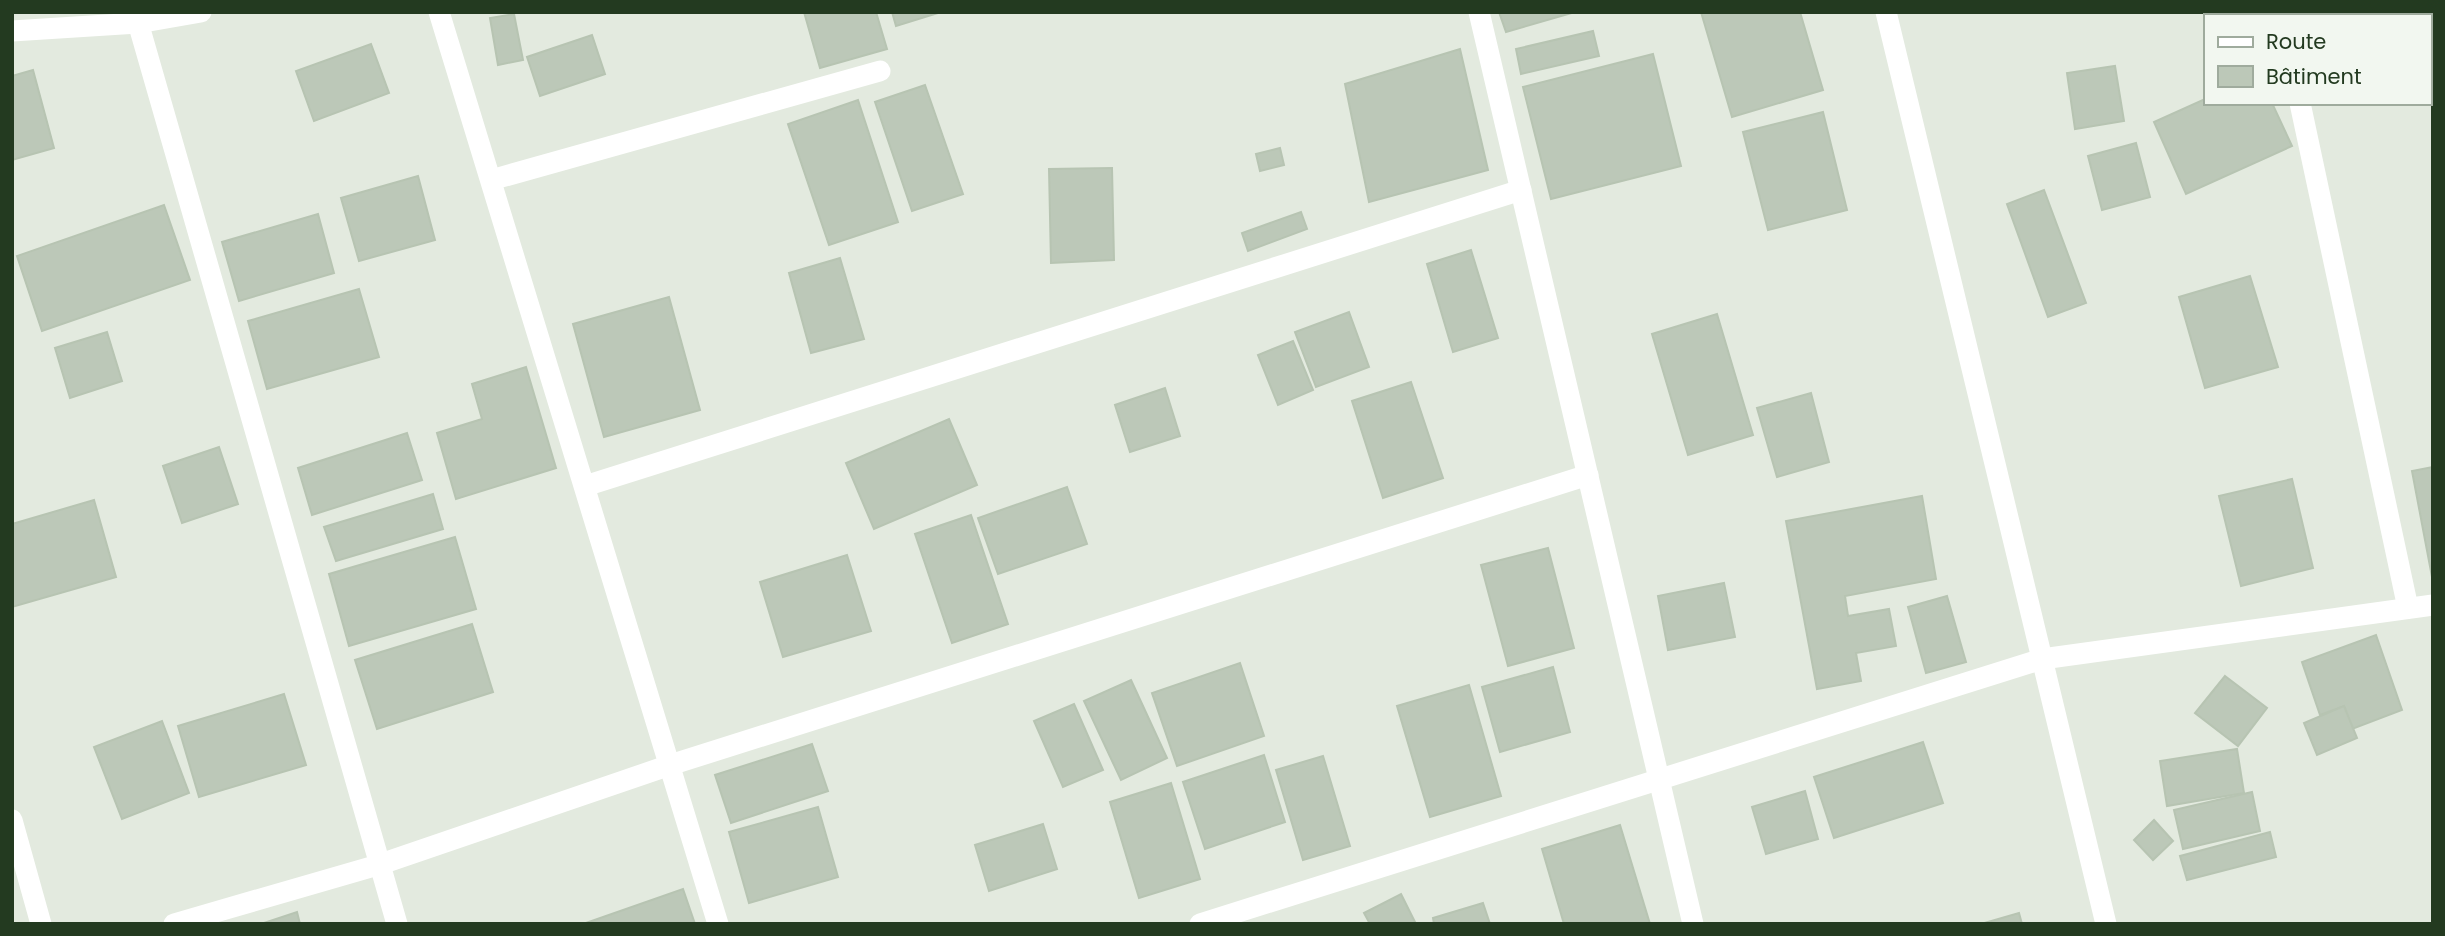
<svg xmlns="http://www.w3.org/2000/svg" width="2445" height="936" font-family="Poppins,sans-serif">
<style>
.building{fill:#bcc8b8;stroke:#b7c4b2;stroke-width:2}
.lines{fill:none;stroke-linecap:round;stroke-linejoin:round}
.minor{stroke:#fff;stroke-width:21}
.tertiary{stroke:#fff;stroke-width:21}
</style>
<rect width="100%" height="100%" fill="#e3eadf"/>
<g class="building">
<polygon points="804,12 876,12 887,49 820,68"/>
<polygon points="892,12 938,12 938,13 896,26"/>
<polygon points="1499,12 1575,12 1506,32"/>
<polygon points="1701,12 1800,12 1823,90 1732,117"/>
<polygon points="2367,12 2401,12 2402,16 2357,16"/>
<polygon points="514,14 523,60 498,65 490,18"/>
<polygon points="1593,31 1599,56 1521,74 1516,49"/>
<polygon points="592,35 605,74 540,96 527,57"/>
<polygon points="371,44 389,93 314,121 296,71"/>
<polygon points="1460,49 1488,170 1369,202 1345,84"/>
<polygon points="1653,54 1681,166 1551,199 1523,87"/>
<polygon points="2115,66 2124,121 2075,129 2067,73"/>
<polygon points="33,70 54,148 12,160 12,76"/>
<polygon points="925,85 963,194 912,211 875,102"/>
<polygon points="2205,99 2205,103 2272,103 2292,146 2186,194 2154,122"/>
<polygon points="858,100 898,222 829,245 788,124"/>
<polygon points="1823,112 1847,210 1768,230 1743,132"/>
<polygon points="2136,143 2150,197 2102,210 2088,156"/>
<polygon points="1280,148 1284,165 1260,171 1256,154"/>
<polygon points="1112,168 1114,260 1051,263 1049,169"/>
<polygon points="418,176 435,240 359,261 341,198"/>
<polygon points="2044,190 2086,303 2048,317 2007,204"/>
<polygon points="164,205 190,280 42,331 17,256"/>
<polygon points="1301,212 1307,229 1248,251 1242,233"/>
<polygon points="318,214 334,273 239,301 222,242"/>
<polygon points="1471,250 1498,338 1453,352 1427,264"/>
<polygon points="840,258 864,339 811,353 789,273"/>
<polygon points="2250,276 2278,367 2205,388 2179,297"/>
<polygon points="359,289 379,357 267,389 248,321"/>
<polygon points="669,297 700,410 604,437 573,324"/>
<polygon points="1349,312 1369,367 1316,387 1295,332"/>
<polygon points="1717,314 1753,435 1688,455 1652,334"/>
<polygon points="107,332 122,381 70,398 55,348"/>
<polygon points="1293,341 1313,390 1278,405 1258,355"/>
<polygon points="526,367 556,468 456,499 437,433 482,419 472,384"/>
<polygon points="1411,382 1443,478 1383,498 1352,401"/>
<polygon points="1165,388 1180,436 1130,452 1115,405"/>
<polygon points="1811,393 1829,462 1777,477 1757,408"/>
<polygon points="949,419 977,485 874,529 846,463"/>
<polygon points="407,433 422,480 312,515 298,468"/>
<polygon points="219,447 238,504 182,523 163,466"/>
<polygon points="2433,467 2433,577 2432,577 2412,471"/>
<polygon points="2292,479 2313,568 2241,586 2219,496"/>
<polygon points="1067,487 1087,544 998,574 978,518"/>
<polygon points="433,494 443,529 336,561 324,527"/>
<polygon points="1922,496 1936,579 1845,596 1848,616 1889,609 1896,646 1856,653 1861,681 1817,689 1786,521"/>
<polygon points="94,500 116,577 12,607 12,524"/>
<polygon points="971,515 1008,624 952,643 915,534"/>
<polygon points="455,537 476,609 349,646 329,574"/>
<polygon points="1548,548 1574,648 1508,666 1481,565"/>
<polygon points="847,555 871,631 783,657 760,582"/>
<polygon points="1724,583 1735,637 1668,650 1658,596"/>
<polygon points="1947,596 1966,662 1926,673 1908,607"/>
<polygon points="472,624 493,692 377,729 355,660"/>
<polygon points="2376,635 2402,710 2352,729 2344,706 2320,715 2302,662"/>
<polygon points="1240,663 1264,736 1177,766 1152,693"/>
<polygon points="1553,667 1570,732 1500,752 1482,687"/>
<polygon points="2225,676 2267,708 2238,746 2195,713"/>
<polygon points="1131,680 1167,758 1121,780 1084,701"/>
<polygon points="1469,685 1501,796 1430,817 1397,706"/>
<polygon points="284,694 306,765 199,797 178,726"/>
<polygon points="1074,704 1103,770 1063,787 1034,721"/>
<polygon points="2344,706 2357,738 2317,755 2304,723"/>
<polygon points="162,721 189,793 122,819 94,747"/>
<polygon points="1923,742 1943,803 1834,838 1814,777"/>
<polygon points="812,744 828,791 731,823 715,775"/>
<polygon points="2237,749 2244,793 2167,806 2160,761"/>
<polygon points="1264,755 1285,822 1205,849 1183,782"/>
<polygon points="1323,756 1350,846 1303,860 1276,770"/>
<polygon points="1171,783 1200,879 1139,898 1110,802"/>
<polygon points="1805,791 1818,839 1766,854 1752,807"/>
<polygon points="2252,792 2260,831 2183,849 2174,810"/>
<polygon points="818,807 838,877 749,903 729,832"/>
<polygon points="2154,820 2173,841 2153,860 2134,840"/>
<polygon points="1043,824 1057,869 989,891 975,845"/>
<polygon points="1620,825 1650,924 1564,924 1542,849"/>
<polygon points="2270,832 2276,857 2187,880 2180,856"/>
<polygon points="683,889 695,924 587,924 586,923"/>
<polygon points="1401,894 1416,924 1370,924 1364,913"/>
<polygon points="1483,903 1490,924 1434,924 1433,918"/>
<polygon points="297,912 300,924 261,924"/>
<polygon points="2019,913 2022,924 1981,924"/>
</g>
<g class="lines">
<g class="minor">
<polyline points="135,12 397,924"/>
<polyline points="439,12 718,924"/>
<polyline points="1479,12 1693,924"/>
<polyline points="2280,12 2281,16"/>
<polyline points="12,31 138,23 201,12"/>
<polyline points="2300,103 2408,608"/>
<polyline points="491,180 880,71"/>
<polyline points="585,486 1521,190"/>
<polyline points="12,820 41,924"/>
<polyline points="174,924 378,865 670,765 1588,475"/>
<polyline points="1200,924 2042,659 2433,605"/>
</g>
<polyline class="tertiary" points="1886,12 2106,924"/>
</g>
<rect width="2445" height="936" fill="none" stroke="#233a20" stroke-width="28"/>
<rect x="2204" y="14" width="228" height="91" fill="#f2f7f0" stroke="#9fab9d" stroke-width="2"/>
<rect x="2218" y="37" width="35" height="10" fill="#ffffff" stroke="#9fab9d" stroke-width="2"/>
<text x="2266" y="49" font-size="21" fill="#233a20">Route</text>
<rect x="2218" y="66" width="35" height="21" fill="#bcc8b8" stroke="#9fab9d" stroke-width="2"/>
<text x="2266" y="84" font-size="21" fill="#233a20">Bâtiment</text>
</svg>
